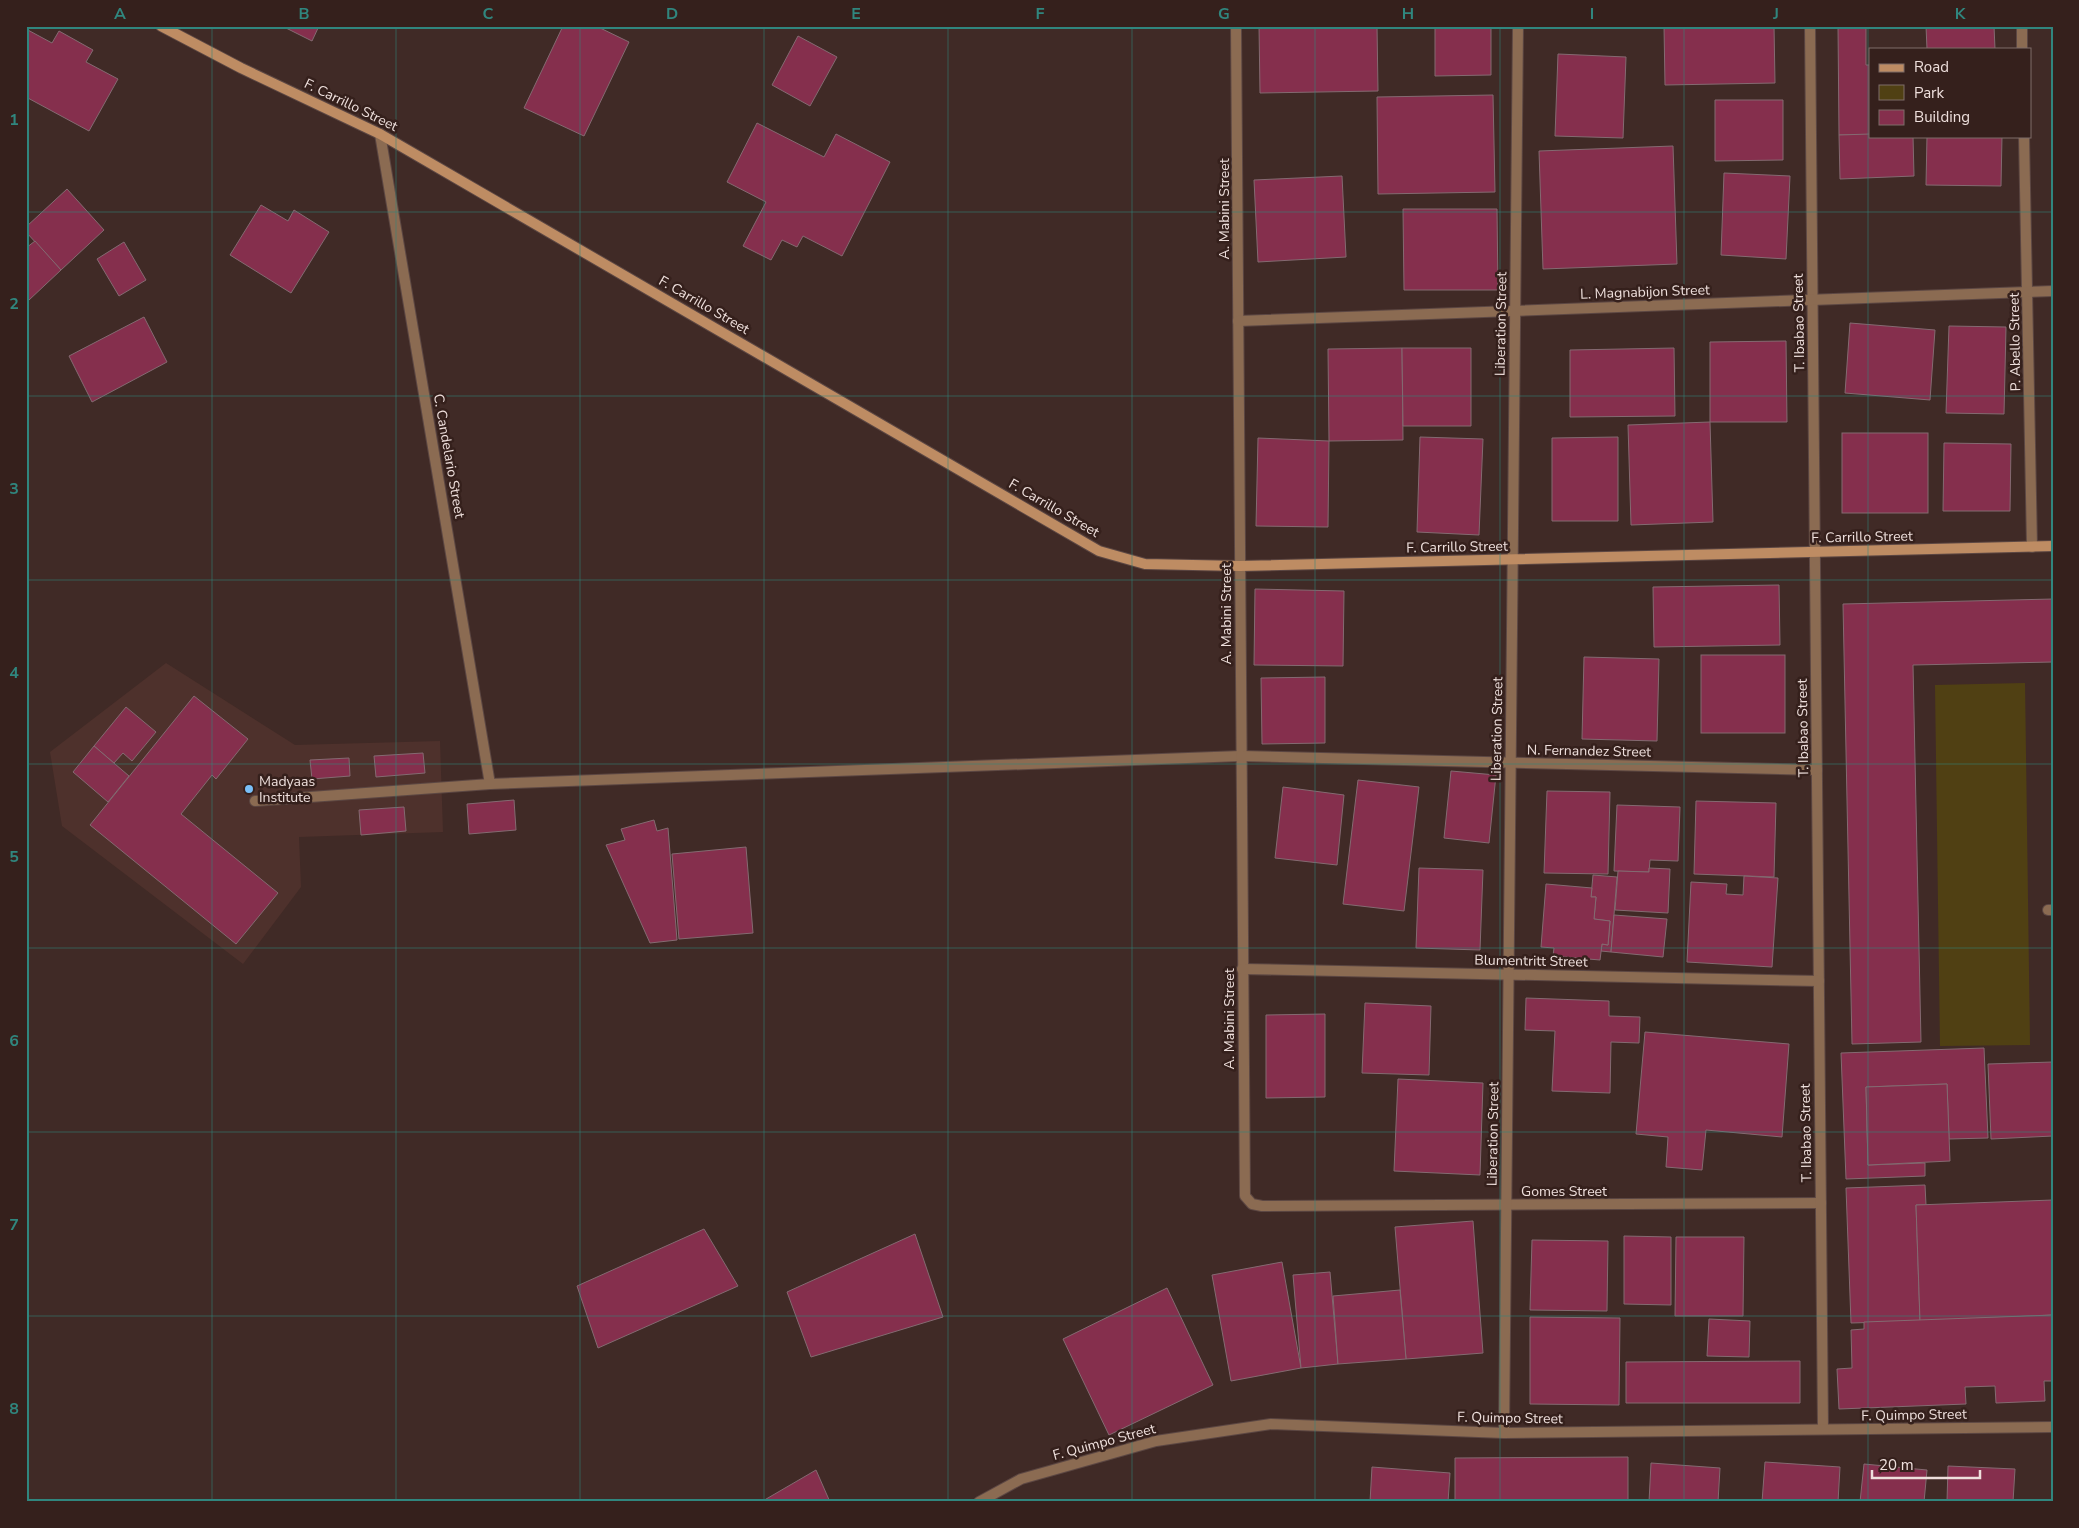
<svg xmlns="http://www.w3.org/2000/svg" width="2079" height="1528" font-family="'Nunito Sans',sans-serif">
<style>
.built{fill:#4e312c}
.green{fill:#504013}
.building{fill:#852f4d;stroke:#846a71}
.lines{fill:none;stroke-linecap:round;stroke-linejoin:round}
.lane-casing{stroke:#5c4743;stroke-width:12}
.street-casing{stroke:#5c4743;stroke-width:12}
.secondary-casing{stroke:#5c4743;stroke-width:12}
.lane{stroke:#8b6b52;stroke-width:10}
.street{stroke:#8b6b52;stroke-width:10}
.secondary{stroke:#be8c63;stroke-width:10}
.grid{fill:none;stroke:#30867e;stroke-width:1;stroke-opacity:0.55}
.poi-dot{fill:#79bff8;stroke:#35201c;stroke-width:2}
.labels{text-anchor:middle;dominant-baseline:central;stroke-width:5;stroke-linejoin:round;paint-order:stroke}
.street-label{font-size:14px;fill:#eedfdc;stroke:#35201c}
.poi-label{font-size:14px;fill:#eedfdc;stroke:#35201c;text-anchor:start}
.neatline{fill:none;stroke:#30867e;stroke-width:2}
.grid-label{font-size:16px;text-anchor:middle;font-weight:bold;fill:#30867e}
</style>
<rect width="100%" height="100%" fill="#402a26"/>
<polygon class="built" points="166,663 295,745 440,741 443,832 299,837 301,887 243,964 62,826 50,752"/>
<polygon class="green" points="2025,683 2030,1045 1940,1046 1935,685"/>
<g class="building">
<polygon points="282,26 319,26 312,41"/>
<polygon points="563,26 596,26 629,42 584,136 524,108"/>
<polygon points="1259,26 1377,26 1378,91 1260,93"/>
<polygon points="1435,26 1491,26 1491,75 1435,76"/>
<polygon points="1664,26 1774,26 1775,83 1665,85"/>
<polygon points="1838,26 1866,26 1866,65 1870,65 1870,135 1839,135"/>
<polygon points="1926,26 1994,26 1995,49 1927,49"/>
<polygon points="26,29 52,43 59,31 93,50 86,62 118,79 89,131 26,97"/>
<polygon points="798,36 837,57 810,106 772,85"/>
<polygon points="1558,54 1626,57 1623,138 1555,136"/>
<polygon points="1493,95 1495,192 1378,194 1377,97"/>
<polygon points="1715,100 1783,100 1783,160 1715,161"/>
<polygon points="757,123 824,157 836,134 890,162 842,256 803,236 797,247 782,240 771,260 743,246 766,202 727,182"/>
<polygon points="1870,134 1870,136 1913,136 1914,176 1840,179 1839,135"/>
<polygon points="1927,136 2002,136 2001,186 1926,185"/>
<polygon points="1673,146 1677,264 1543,269 1539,151"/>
<polygon points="1724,173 1790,176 1786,259 1721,255"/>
<polygon points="1342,176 1346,257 1258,262 1254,180"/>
<polygon points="67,189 104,230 61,270 26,232 26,227"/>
<polygon points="261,205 288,221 294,210 329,232 291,293 230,255"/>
<polygon points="1403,209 1497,209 1498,290 1404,290"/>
<polygon points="35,241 61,270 29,300 26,298 26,248"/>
<polygon points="124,242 146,280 119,296 97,259"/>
<polygon points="144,317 167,362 92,402 69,356"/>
<polygon points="1850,323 1935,330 1930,400 1845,393"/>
<polygon points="1949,326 2006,327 2004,414 1946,413"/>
<polygon points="1786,341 1787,422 1710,422 1710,342"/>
<polygon points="1402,348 1403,440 1329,441 1328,349"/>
<polygon points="1402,348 1471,348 1471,426 1403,426"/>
<polygon points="1674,348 1675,416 1570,417 1570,350"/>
<polygon points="1710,422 1713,522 1631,525 1628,425"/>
<rect x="1842" y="433" width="86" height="80"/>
<polygon points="1420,437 1483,439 1479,535 1417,532"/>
<polygon points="1618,437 1618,521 1552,521 1552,438"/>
<polygon points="1258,438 1329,441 1328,527 1256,526"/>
<polygon points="1944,443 2011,444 2010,511 1943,511"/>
<polygon points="1779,585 1780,645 1654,647 1653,587"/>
<polygon points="1255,589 1344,591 1343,666 1254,665"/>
<polygon points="2053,599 2053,662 1913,665 1921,1042 1852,1044 1843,604"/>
<rect x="1701" y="655" width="84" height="78"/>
<polygon points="1584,657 1659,659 1657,741 1582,739"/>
<polygon points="1325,677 1325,743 1262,744 1261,678"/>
<polygon points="194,696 248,739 216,779 212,775 181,814 278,893 236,944 90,825"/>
<polygon points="126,707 156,732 132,761 123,753 114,763 94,746"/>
<polygon points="94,746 129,776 108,802 73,772"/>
<polygon points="423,753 425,773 376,777 374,756"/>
<polygon points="349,758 350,776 312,779 310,760"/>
<polygon points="1451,771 1496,775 1489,843 1444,838"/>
<polygon points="1358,780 1419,787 1404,911 1343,904"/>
<polygon points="1283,787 1344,795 1337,865 1275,858"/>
<polygon points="1547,791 1610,792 1608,874 1544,873"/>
<polygon points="514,800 516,830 469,834 467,804"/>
<polygon points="1696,801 1776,803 1774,877 1694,874"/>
<polygon points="1617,805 1680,807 1678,861 1650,860 1649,872 1614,871"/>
<polygon points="404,807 406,831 361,835 359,810"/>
<polygon points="654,820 657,831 668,828 677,940 650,943 606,845 625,840 621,829"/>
<polygon points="746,847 753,933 679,939 672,854"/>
<polygon points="1419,868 1483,870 1480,950 1416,948"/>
<polygon points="1649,868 1670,869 1668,913 1615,910 1618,871 1649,872"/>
<polygon points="1593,875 1617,877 1611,952 1601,951 1602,944 1608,945 1610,921 1594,919 1596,897 1591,897"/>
<polygon points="1744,876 1778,878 1772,967 1687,962 1691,882 1727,884 1726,894 1743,895"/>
<polygon points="1546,884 1592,888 1591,897 1596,897 1594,919 1610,921 1608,945 1602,944 1600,960 1553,956 1554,948 1541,947"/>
<polygon points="1614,915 1667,919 1663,957 1611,952"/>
<polygon points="1526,998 1609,1001 1609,1016 1640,1017 1639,1043 1611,1042 1610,1093 1552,1091 1555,1031 1525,1030"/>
<polygon points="1365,1003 1431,1006 1429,1075 1362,1073"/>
<polygon points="1325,1014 1325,1097 1266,1098 1266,1015"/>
<polygon points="1645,1032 1789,1044 1782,1137 1706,1130 1702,1170 1666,1167 1668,1137 1636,1134"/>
<polygon points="1984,1048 1988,1138 1949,1139 1947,1084 1866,1087 1868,1165 1925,1163 1925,1176 1846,1179 1841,1053"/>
<polygon points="2053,1062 2053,1136 1991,1139 1988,1064"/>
<polygon points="1398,1079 1483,1083 1480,1175 1394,1171"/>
<polygon points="1947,1084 1950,1161 1868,1165 1866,1087"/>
<polygon points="1925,1185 1926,1205 1916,1205 1920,1321 1851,1323 1846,1188"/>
<polygon points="2053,1200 2053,1315 1920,1321 1916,1205"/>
<polygon points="1473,1221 1483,1353 1406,1359 1395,1227"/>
<polygon points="704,1229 738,1286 598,1348 577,1286"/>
<polygon points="915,1234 943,1317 811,1357 787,1292"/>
<polygon points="1624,1236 1671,1237 1671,1305 1624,1304"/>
<polygon points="1676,1237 1744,1237 1743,1316 1675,1316"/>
<polygon points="1532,1240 1608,1241 1607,1311 1530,1310"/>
<polygon points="1282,1262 1301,1368 1231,1381 1212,1275"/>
<polygon points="1330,1272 1338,1364 1301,1368 1293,1275"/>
<polygon points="1167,1288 1213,1385 1109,1435 1063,1339"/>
<polygon points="1400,1290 1406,1359 1338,1364 1333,1296"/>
<polygon points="2053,1315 2053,1381 2044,1381 2045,1401 1996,1403 1995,1386 1965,1387 1966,1404 1839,1409 1837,1369 1852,1368 1851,1330 1864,1329 1864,1322"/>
<polygon points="1530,1317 1620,1318 1619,1405 1530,1404"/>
<polygon points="1709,1319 1750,1321 1749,1357 1707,1356"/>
<polygon points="1800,1361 1800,1403 1626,1403 1626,1362"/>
<polygon points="1628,1457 1628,1502 1455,1502 1455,1458"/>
<polygon points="1765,1462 1840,1467 1838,1502 1762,1502"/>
<polygon points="1651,1463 1720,1468 1718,1502 1649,1502"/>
<polygon points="1864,1464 1927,1470 1924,1502 1860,1502"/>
<polygon points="1948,1466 2015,1469 2013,1502 1947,1502"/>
<polygon points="1372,1467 1450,1473 1448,1502 1370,1502"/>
<polygon points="816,1470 830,1502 761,1502"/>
</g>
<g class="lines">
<defs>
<g id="lane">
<polyline points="380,134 490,784"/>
<polyline points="255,801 490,784 1241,756"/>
<polyline points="2048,910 2053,910"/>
</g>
<g id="street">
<polyline points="1236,26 1245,1196 1252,1204 1262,1206 1821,1203"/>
<polyline points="1810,26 1823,1429"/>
<polyline points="2022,26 2022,49"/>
<polyline points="2024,136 2032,547"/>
<polyline points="1238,321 2053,291"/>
<polyline points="1241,756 1817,770"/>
<polyline points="1242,969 1819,981"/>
<polyline points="1504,1433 1518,26"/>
<polyline points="979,1502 1021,1479 1156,1441 1271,1424 1504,1433 2053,1427"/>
</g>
<polyline id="secondary" points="161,26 241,68 380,134 1099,551 1145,564 1240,566 2053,546"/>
</defs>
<use href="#lane" class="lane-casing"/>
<use href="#street" class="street-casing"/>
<use href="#secondary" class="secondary-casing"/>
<use href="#lane" class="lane"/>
<use href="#street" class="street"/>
<use href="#secondary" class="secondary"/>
</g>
<path class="grid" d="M212 26V1502M396 26V1502M580 26V1502M764 26V1502M948 26V1502M1132 26V1502M1315 26V1502M1500 26V1502M1684 26V1502M1868 26V1502M26 212H2053M26 396H2053M26 580H2053M26 764H2053M26 948H2053M26 1132H2053M26 1316H2053"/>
<circle class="poi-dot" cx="249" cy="789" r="5"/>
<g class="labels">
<g class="street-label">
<text transform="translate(351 105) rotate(26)">F. Carrillo Street</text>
<text transform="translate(1224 209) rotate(-90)">A. Mabini Street</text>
<text transform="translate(1645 292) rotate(-2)">L. Magnabijon Street</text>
<text transform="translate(704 305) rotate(30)">F. Carrillo Street</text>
<text transform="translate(1799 323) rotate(-91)">T. Ibabao Street</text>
<text transform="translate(1501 324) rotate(-89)">Liberation Street</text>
<text transform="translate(2015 342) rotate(-91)">P. Abello Street</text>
<text transform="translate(449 456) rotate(80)">C. Candelario Street</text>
<text transform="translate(1054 508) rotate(30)">F. Carrillo Street</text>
<text transform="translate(1862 537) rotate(-1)">F. Carrillo Street</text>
<text transform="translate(1457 547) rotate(-1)">F. Carrillo Street</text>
<text transform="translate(1226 614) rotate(-90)">A. Mabini Street</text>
<text transform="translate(1803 728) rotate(-91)">T. Ibabao Street</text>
<text transform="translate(1497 729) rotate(-89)">Liberation Street</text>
<text transform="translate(1589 751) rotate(1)">N. Fernandez Street</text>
<text transform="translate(1531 961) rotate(1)">Blumentritt Street</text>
<text transform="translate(1229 1019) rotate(-90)">A. Mabini Street</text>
<text transform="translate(1806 1133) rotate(-91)">T. Ibabao Street</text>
<text transform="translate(1493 1134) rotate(-89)">Liberation Street</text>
<text x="1564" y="1191">Gomes Street</text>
<text transform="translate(1914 1415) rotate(-1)">F. Quimpo Street</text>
<text transform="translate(1510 1418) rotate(1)">F. Quimpo Street</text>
<text transform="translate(1104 1442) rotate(-15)">F. Quimpo Street</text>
</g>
<g class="poi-label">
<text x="259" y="781">Madyaas<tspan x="259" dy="16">Institute</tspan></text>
</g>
</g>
<rect width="2079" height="1528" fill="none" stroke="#35201c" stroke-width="55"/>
<rect x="1869" y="48" width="162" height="90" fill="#35201c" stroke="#7f6c69"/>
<rect x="1879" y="64" width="25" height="8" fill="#be8c63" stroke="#7f6c69"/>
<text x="1914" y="72" font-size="15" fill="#eedfdc">Road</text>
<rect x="1879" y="85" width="25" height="15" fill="#504013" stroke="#7f6c69"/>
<text x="1914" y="98" font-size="15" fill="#eedfdc">Park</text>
<rect x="1879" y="110" width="25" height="15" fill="#852f4d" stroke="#7f6c69"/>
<text x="1914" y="122" font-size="15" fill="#eedfdc">Building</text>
<path d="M1872 1470v8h108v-8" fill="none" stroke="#eedfdc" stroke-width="2.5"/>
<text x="1879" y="1470" font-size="15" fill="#eedfdc" stroke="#35201c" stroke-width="4" paint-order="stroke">20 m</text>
<rect x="28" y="28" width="2024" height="1472" class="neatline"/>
<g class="grid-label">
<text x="120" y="19">A</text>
<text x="304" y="19">B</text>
<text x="488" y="19">C</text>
<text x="672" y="19">D</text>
<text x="856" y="19">E</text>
<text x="1040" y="19">F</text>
<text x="1224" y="19">G</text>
<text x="1408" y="19">H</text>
<text x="1592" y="19">I</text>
<text x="1776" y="19">J</text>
<text x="1960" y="19">K</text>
<text x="14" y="125">1</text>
<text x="14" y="309">2</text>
<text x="14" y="494">3</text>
<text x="14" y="678">4</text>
<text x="14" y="862">5</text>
<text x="14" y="1046">6</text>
<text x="14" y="1230">7</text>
<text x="14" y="1414">8</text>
</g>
</svg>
